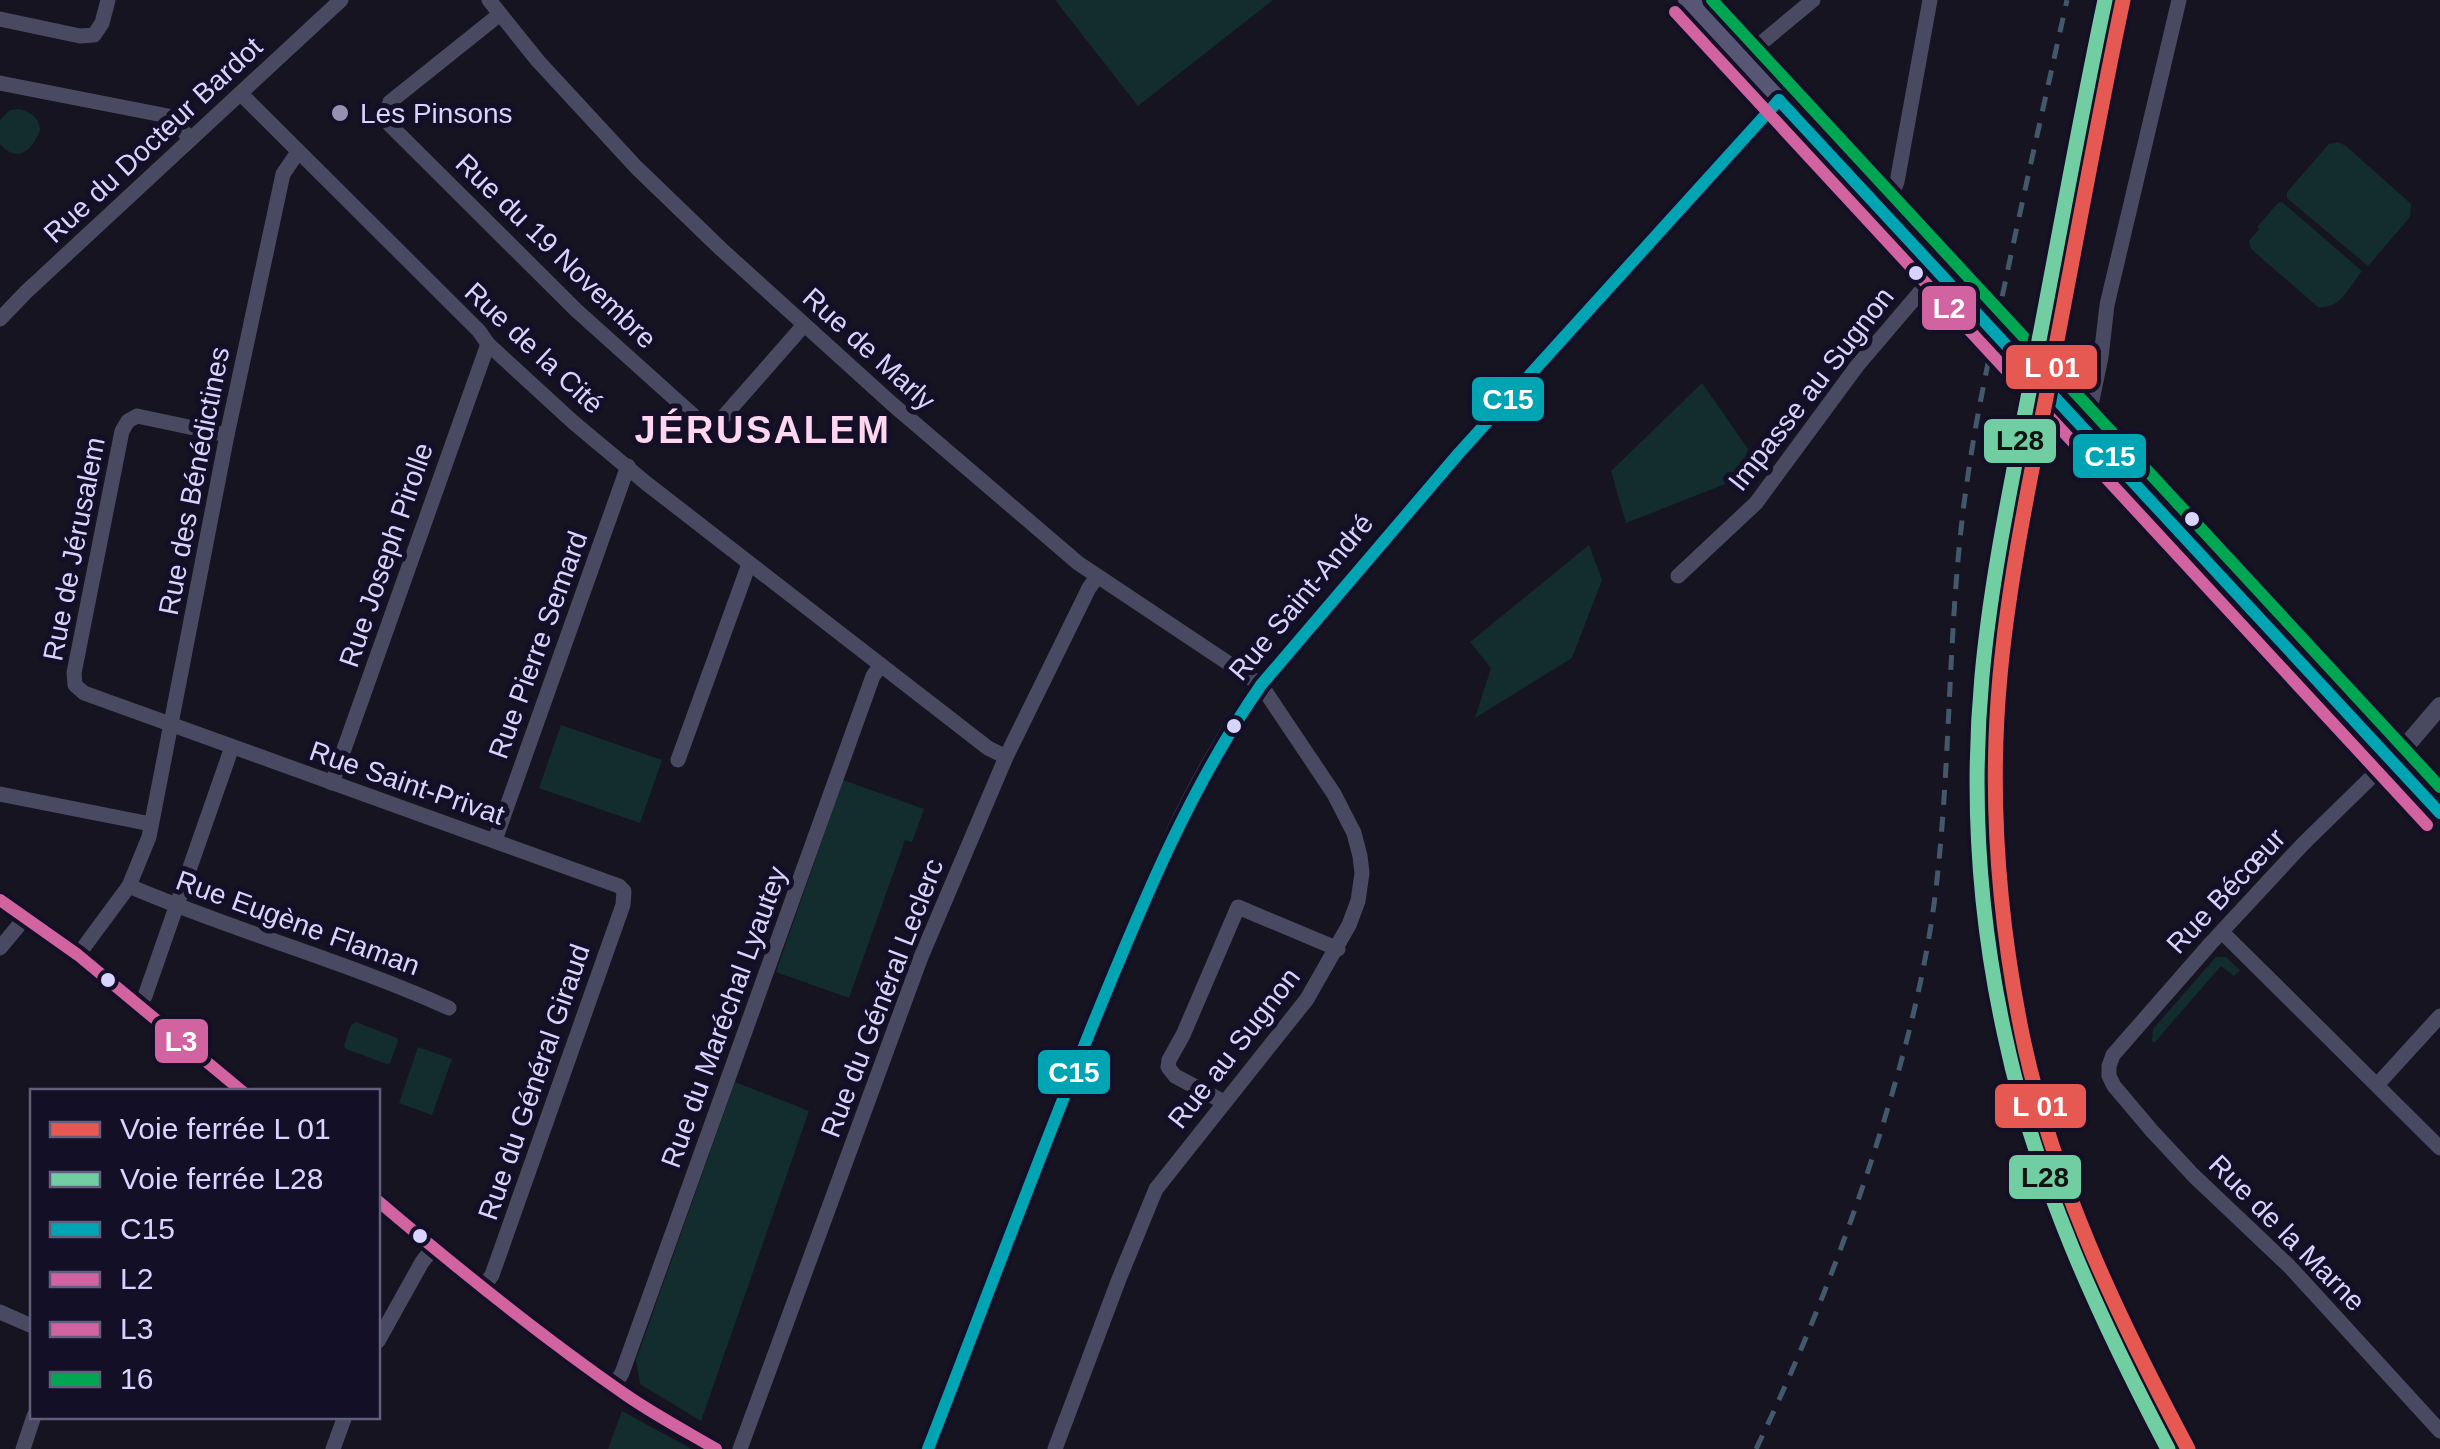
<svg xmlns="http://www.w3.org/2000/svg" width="2440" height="1449" font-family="Arial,sans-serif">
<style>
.green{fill:#132c2d}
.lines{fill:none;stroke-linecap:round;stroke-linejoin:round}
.minor{stroke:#4a4962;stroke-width:15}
.tertiary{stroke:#4a4962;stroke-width:18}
.secondary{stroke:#575674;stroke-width:20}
.rail{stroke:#43596b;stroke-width:5;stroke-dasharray:15 12;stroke-linecap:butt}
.secondary-bridge{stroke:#575674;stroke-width:20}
.bus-1-casing{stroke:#130f26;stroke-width:20}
.bus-2-casing{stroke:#130f26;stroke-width:20}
.bus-3-casing{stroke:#130f26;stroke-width:20}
.bus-4-casing{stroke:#130f26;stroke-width:20}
.bus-1{stroke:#00a4b2;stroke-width:12}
.bus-2{stroke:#d163a0;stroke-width:12}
.bus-3{stroke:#d163a0;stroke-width:12}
.bus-4{stroke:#00a651;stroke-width:12}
.rail-1-casing{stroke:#130f26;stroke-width:22}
.rail-2-casing{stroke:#130f26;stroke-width:22}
.rail-1{stroke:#e65852;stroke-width:15}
.rail-2{stroke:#71cea3;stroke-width:15}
.poi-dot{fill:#9591b1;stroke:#130f26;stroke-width:4}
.bus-dot{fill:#d9d4ff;stroke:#130f26;stroke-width:4}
.labels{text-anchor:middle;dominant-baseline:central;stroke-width:10;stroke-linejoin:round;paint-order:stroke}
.poi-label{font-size:28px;fill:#d9d4ff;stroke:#130f26;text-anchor:start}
.street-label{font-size:28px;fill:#d9d4ff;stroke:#130f26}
.district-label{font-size:38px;font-weight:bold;letter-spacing:2.5px;fill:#ffd6f0;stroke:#130f26}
.line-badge{stroke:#130f26;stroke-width:4}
.badge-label{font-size:28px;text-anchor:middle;font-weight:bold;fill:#fff}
.pale-badge-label{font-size:28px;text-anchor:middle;font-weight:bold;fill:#111}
</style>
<rect width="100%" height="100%" fill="#161421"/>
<g class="green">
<polygon points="1055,0 1273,0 1138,106"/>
<path d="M19 109C31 112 39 117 40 130 33 149 18 165 0 144V120L10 110Z"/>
<polygon points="2338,142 2346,146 2411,204 2410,217 2368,266 2287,198 2287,192 2329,144"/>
<path d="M2282 202 2362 271C2349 287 2340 310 2318 307L2251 249 2249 241 2259 229 2257 227 2278 203Z"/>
<polygon points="1702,383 1748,449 1738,479 1626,523 1611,471"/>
<polygon points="1589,545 1602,580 1572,658 1475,718 1491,668 1470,642"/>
<polygon points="561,725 662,760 640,823 539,788"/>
<polygon points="843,780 924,809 912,842 905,840 849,998 776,972"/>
<polygon points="2216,957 2226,957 2240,970 2234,976 2221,966 2154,1043 2152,1040 2153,1029"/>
<polygon points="356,1022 397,1038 398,1041 390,1063 387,1064 346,1049 344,1046 351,1025"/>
<polygon points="418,1047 452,1059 432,1115 399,1103"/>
<polygon points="735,1082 809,1111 701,1421 640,1384 636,1360"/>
<polygon points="622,1411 690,1448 689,1449 608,1449"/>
</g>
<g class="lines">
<g class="minor">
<polyline points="489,0 538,61 636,167 721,249 891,403 1078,563 1261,685 1334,794 1354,833 1360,856 1362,873 1358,901 1349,925 1307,999 1156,1189 1119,1279 1055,1449"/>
<polyline points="500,14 390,102 386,114 390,125 576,310 704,425 710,426 718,423 804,325"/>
<polyline points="0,19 80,36 94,35 102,23 108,0"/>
<polyline points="1742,59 1813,0"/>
<polyline points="0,83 168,116 191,139"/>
<polyline points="241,94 479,331 488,344 573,422 646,483 988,748 1006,757"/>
<polyline points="1878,207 1893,191 1897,182 1930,0"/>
<polyline points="0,319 26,292 341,0"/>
<polyline points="2081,425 2090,410 2101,357 2107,305 2179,0"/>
<polyline points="227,435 137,416 128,421 122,431 74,673 75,685 84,693 619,886 624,891 623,905 492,1275 484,1286"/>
<polyline points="1678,576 1756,503 1857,366 1938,271"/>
<polyline points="2390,759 2303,844 2211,943 2113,1055 2109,1066 2109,1076 2114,1086 2152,1131 2194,1176 2290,1267 2440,1431"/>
<polyline points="678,760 749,564"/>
<polyline points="332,783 488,344"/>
<polyline points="0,794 151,824"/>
<polyline points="495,840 628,466"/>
<path d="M129 886C234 931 345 961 449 1008"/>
<polyline points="0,900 78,955 244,1092"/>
<polyline points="2222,932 2440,1148"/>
<polyline points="0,948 25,918"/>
<polyline points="78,955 129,886 149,837 227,435 283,174 298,152"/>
<polyline points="137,1005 145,996 232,747"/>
<polyline points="2377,1085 2440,1016"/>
<polyline points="1224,1102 1175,1076 1168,1067 1169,1060 1183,1035 1238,907 1338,949"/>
<polyline points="378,1201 433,1248 547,1337 632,1399 716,1449"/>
<polyline points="0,1312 32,1326"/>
<polyline points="378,1341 422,1262 433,1248"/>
<polyline points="614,1386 622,1373 873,676 881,665"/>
<polyline points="23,1449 34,1416"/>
<polyline points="333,1449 345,1416"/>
<polyline points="740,1449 921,957 1006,757 1089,588 1097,577"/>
</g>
<g class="tertiary">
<polyline points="2390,759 2411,740 2440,706"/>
<path d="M928 1449C986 1300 1041 1151 1102 1003 1147 893 1190 781 1261 685L1459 453 1779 100"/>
</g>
<g class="secondary">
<polyline points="1688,0 1960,295"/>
<polyline points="2063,406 2278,640 2440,813"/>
</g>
<path class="rail" d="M1756 1449C1800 1358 1837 1264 1869 1168 1898 1079 1923 990 1935 897 1952 759 1947 619 1967 482 1976 417 1990 353 2004 288 2024 192 2046 96 2067 0"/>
<polyline class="secondary-bridge" points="1960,295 2063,406"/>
<defs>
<g id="bus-1">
<polyline points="1779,100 2440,813"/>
<path d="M928 1449C983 1307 1036 1165 1093 1024 1141 907 1188 790 1261 685L1459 453 1779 100"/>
</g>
<polyline id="bus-2" points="1675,12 2427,825"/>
<g id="bus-3">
<polyline points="0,900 78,955 243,1092"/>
<path d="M378 1201C459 1270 542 1337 629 1397 657 1416 687 1432 716 1449"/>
</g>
<polyline id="bus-4" points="1712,0 2440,787"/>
</defs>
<use href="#bus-1" class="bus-1-casing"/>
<use href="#bus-2" class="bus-2-casing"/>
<use href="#bus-3" class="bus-3-casing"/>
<use href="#bus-4" class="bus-4-casing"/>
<use href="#bus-1" class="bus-1"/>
<use href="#bus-2" class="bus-2"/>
<use href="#bus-3" class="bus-3"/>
<use href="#bus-4" class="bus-4"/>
<defs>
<path id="rail-1" d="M2123 0C2098 118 2077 237 2054 356 2034 462 2010 568 2000 676 1989 794 1998 913 2021 1029 2051 1178 2117 1316 2188 1449"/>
<path id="rail-2" d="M2105 0C2080 118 2059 237 2036 356 2016 462 1992 568 1982 676 1971 796 1979 919 2005 1036 2036 1182 2099 1318 2168 1449"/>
</defs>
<use href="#rail-1" class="rail-1-casing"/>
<use href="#rail-2" class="rail-2-casing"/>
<use href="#rail-1" class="rail-1"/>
<use href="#rail-2" class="rail-2"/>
</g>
<circle class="poi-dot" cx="340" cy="113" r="10"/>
<g class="bus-dot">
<circle cx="1916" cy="273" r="9"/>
<circle cx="2192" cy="519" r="9"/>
<circle cx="1234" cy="726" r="9"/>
<circle cx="108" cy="980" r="9"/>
<circle cx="420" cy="1236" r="9"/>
</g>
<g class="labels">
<g class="poi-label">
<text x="360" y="113">Les Pinsons</text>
</g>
<g class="street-label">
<text transform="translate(153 140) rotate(-43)">Rue du Docteur Bardot</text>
<text transform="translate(556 251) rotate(44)">Rue du 19 Novembre</text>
<text transform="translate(534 348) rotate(43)">Rue de la Cité</text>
<text transform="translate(869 349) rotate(42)">Rue de Marly</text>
<text transform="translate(1811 389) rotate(-52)">Impasse au Sugnon</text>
<text transform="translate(194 481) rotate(-79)">Rue des Bénédictines</text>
<text transform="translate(74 549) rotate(-79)">Rue de Jérusalem</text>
<text transform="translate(386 555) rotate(-71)">Rue Joseph Pirolle</text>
<text transform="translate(1301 597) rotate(-50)">Rue Saint-André</text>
<text transform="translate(538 645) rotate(-70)">Rue Pierre Semard</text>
<text transform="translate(407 783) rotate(19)">Rue Saint-Privat</text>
<text transform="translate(2226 891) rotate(-47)">Rue Bécœur</text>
<text transform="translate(298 923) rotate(20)">Rue Eugène Flaman</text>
<text transform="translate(882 998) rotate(-69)">Rue du Général Leclerc</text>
<text transform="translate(724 1017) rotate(-70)">Rue du Maréchal Lyautey</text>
<text transform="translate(1234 1048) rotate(-52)">Rue au Sugnon</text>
<text transform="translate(534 1082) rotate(-71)">Rue du Général Giraud</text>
<text transform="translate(2287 1233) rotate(45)">Rue de la Marne</text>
</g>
<g class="district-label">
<text x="763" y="430">JÉRUSALEM</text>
</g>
</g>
<g class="line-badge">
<rect x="1920" y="284" width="58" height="48" rx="10" fill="#d163a0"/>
<rect x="2004" y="343" width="95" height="48" rx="10" fill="#e65852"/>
<rect x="1470" y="375" width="76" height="48" rx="10" fill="#00a4b2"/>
<rect x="1982" y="417" width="76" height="48" rx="10" fill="#71cea3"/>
<rect x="2071" y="432" width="77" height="48" rx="10" fill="#00a4b2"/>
<rect x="153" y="1017" width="57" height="48" rx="10" fill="#d163a0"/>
<rect x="1036" y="1048" width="76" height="48" rx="10" fill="#00a4b2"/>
<rect x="1993" y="1082" width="95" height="48" rx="10" fill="#e65852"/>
<rect x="2007" y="1153" width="76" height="48" rx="10" fill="#71cea3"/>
</g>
<g class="badge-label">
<text x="1949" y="318">L2</text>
<text x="2052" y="377">L 01</text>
<text x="1508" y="409">C15</text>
<text x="2110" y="466">C15</text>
<text x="181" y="1051">L3</text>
<text x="1074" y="1082">C15</text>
<text x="2040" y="1116">L 01</text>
</g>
<g class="pale-badge-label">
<text x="2020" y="450">L28</text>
<text x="2045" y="1187">L28</text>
</g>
<rect x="30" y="1089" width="350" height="330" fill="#130f26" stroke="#625e7d" stroke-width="2.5"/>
<rect x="50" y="1122" width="50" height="15" fill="#e65852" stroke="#625e7d" stroke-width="2.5"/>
<text x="120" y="1139" font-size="30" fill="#d9d4ff">Voie ferrée L 01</text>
<rect x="50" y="1172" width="50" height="15" fill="#71cea3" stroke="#625e7d" stroke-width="2.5"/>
<text x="120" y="1189" font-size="30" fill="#d9d4ff">Voie ferrée L28</text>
<rect x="50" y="1222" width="50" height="15" fill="#00a4b2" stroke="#625e7d" stroke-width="2.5"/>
<text x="120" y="1239" font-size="30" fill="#d9d4ff">C15</text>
<rect x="50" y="1272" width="50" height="15" fill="#d163a0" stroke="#625e7d" stroke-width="2.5"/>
<text x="120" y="1289" font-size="30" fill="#d9d4ff">L2</text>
<rect x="50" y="1322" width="50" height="15" fill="#d163a0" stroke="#625e7d" stroke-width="2.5"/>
<text x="120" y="1339" font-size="30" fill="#d9d4ff">L3</text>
<rect x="50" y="1372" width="50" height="15" fill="#00a651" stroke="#625e7d" stroke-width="2.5"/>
<text x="120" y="1389" font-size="30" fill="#d9d4ff">16</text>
</svg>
